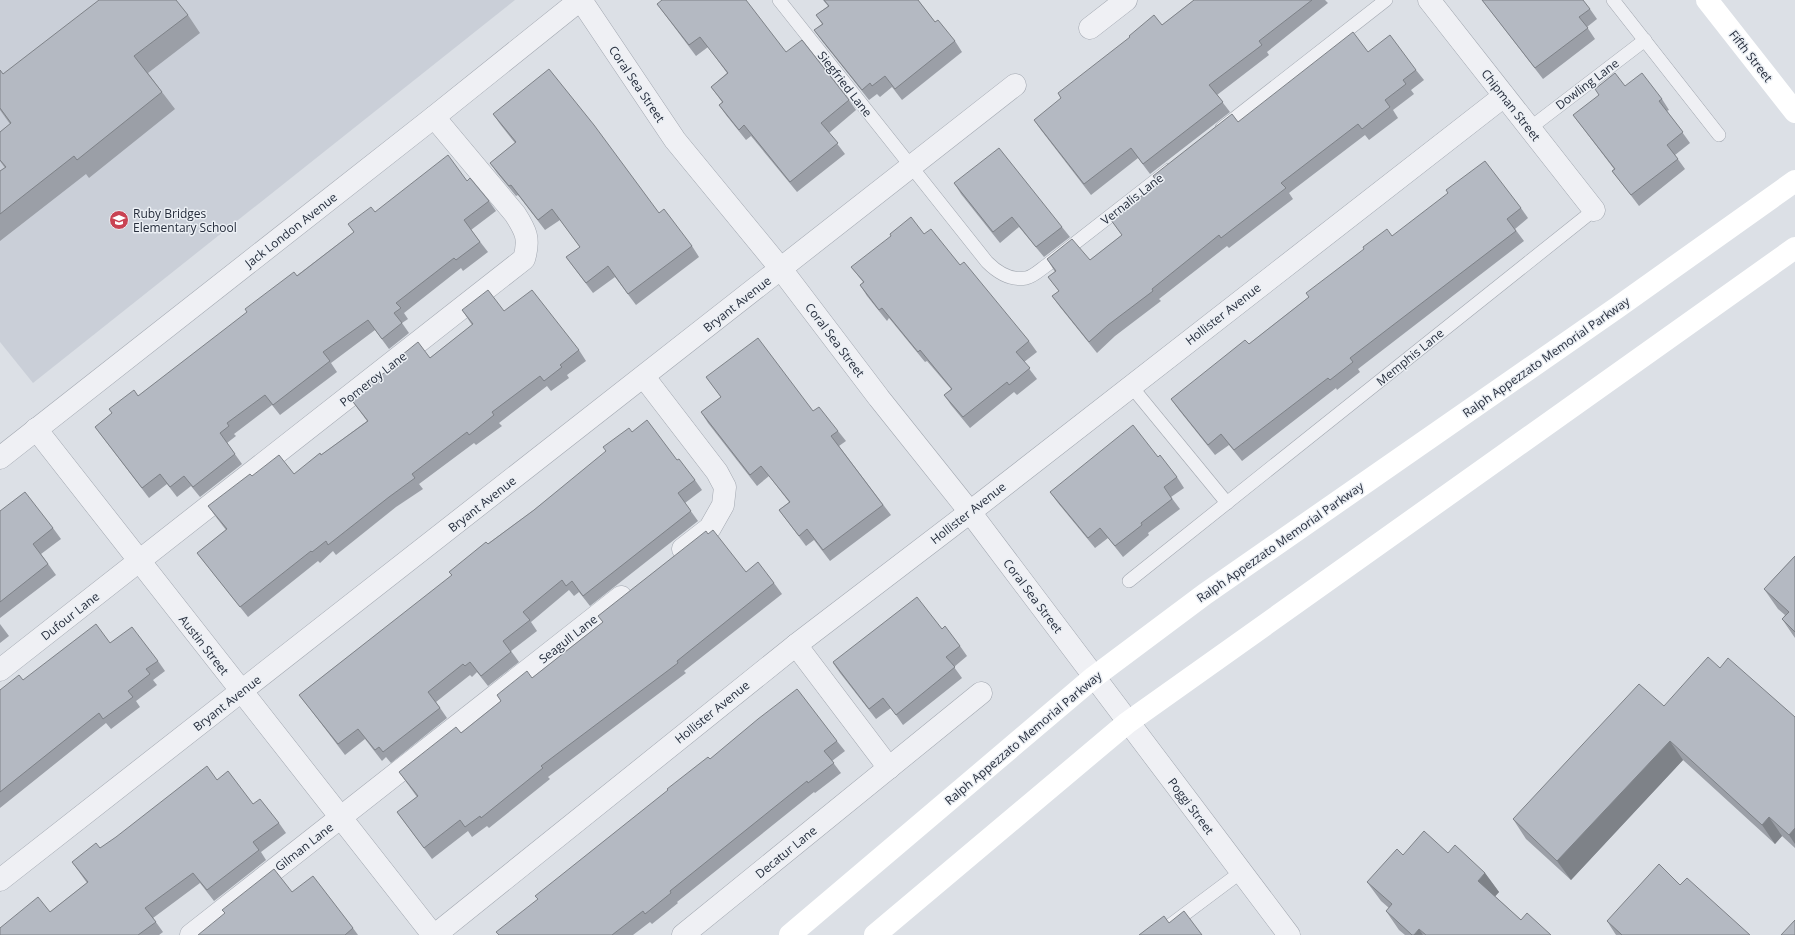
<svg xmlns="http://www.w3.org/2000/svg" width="1795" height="935" font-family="'Open Sans',sans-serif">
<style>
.built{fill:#cacfd8}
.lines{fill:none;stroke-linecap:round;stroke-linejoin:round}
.lane-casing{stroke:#a2a7b0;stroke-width:14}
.street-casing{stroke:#a2a7b0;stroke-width:23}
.lane{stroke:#eff0f4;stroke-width:13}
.street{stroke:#eff0f4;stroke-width:22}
.secondary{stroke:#fff;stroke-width:22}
.wall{fill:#9b9fa7}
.shaded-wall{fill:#7e8288}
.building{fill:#b4b9c2;stroke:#7e8288}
.labels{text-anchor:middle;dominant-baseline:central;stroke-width:3;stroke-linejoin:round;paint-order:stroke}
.street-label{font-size:12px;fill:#262d3c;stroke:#ebeff4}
.poi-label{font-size:12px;fill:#262d3c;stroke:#ebeff4;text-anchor:start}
</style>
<rect width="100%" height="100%" fill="#dce0e6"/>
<polygon class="built" points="0,0 515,0 33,383 0,342"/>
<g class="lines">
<defs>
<g id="lane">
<path d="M779 0 987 262C997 272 1010 281 1026 278 1033 277 1041 269 1047 265L1169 170"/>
<polyline points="1613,0 1719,135"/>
<polyline points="1222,128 1386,0"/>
<polyline points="1530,128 1645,40"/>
<polyline points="1131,386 1227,503"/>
<polyline points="1129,581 1594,210"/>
<polyline points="1157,935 1241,872"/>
</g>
<g id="street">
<polyline points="581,0 675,140 781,269 879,398 970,512 1289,935"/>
<polyline points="1429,0 1594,210"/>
<polyline points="1090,28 1126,0"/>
<polyline points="644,377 717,472 725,487 723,505 710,528 683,549"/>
<polyline points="36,429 433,935"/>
<polyline points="0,458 434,117 580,0"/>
<polyline points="796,645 889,768"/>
<path d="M0 670 524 259C530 239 526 231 515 214L434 117"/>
<polyline points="0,880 1015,85"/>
<polyline points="191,935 621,597"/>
<polyline points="435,935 796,645 970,512 1504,96"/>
<polyline points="683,935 981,693"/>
</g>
</defs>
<use href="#lane" class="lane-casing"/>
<use href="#street" class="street-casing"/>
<use href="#lane" class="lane"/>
<use href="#street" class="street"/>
<g class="secondary">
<polyline points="1707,0 1795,112"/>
<polyline points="790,935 1094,677 1205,594 1618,307 1795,181"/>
<polyline points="875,935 1127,723 1795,248"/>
</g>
</g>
<g class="wall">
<polygon points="823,0 918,0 935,22 955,41 962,52 902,100 892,87 880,97 877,94 869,100 822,41 814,30 822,24 816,15 828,6"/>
<polygon points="1194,0 1325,0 1328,3 1267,52 1269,55 1217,95 1230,112 1150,174 1138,158 1091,195 1041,130 1034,120 1162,25"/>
<polygon points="1482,0 1590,9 1597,19 1587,27 1595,39 1543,79"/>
<polygon points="657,4 786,52 849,100 856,110 829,133 845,154 797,192 751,136 746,140 726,115 719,105 722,102 711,87 727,73 708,47 696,56"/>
<polygon points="188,15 200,33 148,73 162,92 175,109 89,178 86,174 0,241 0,171 5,168 0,161 0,132 10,124 0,110 0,70 3,74"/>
<polygon points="1368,52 1416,70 1424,80 1411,90 1414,94 1393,110 1398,118 1369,140 1365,135 1289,193 1293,199 1229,248 1227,246 1159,299 1161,301 1115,336 1097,353 1060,307 1052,296 1059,291 1048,277 1055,272 1047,259 1090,260 1122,235 1111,220 1158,183 1153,176 1238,122"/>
<polygon points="1625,86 1662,99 1669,110 1667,111 1690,143 1675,155 1685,169 1639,206 1620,181 1612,171 1614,169 1573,115"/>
<polygon points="493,114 659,213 692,246 699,257 636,305 615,277 593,293 566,257 580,247 560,220 545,230 518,195 516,196 497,173 490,163 515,143 500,124"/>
<polygon points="467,181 489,201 496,211 471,230 488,252 463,271 461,268 404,313 408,319 402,323 409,333 389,349 375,330 331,363 337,372 280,415 272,405 234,434 236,436 227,443 242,464 200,497 191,486 177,497 167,484 149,498 95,427 112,413 109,409 138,396 354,232 348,224 375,212"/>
<polygon points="954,183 1062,227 1070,237 1044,257 1019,227 1000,243 961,194"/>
<polygon points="1521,208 1528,218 1515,229 1524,241 1358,369 1360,372 1337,390 1336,388 1242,461 1229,445 1215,455 1179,410 1171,399 1249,344 1309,297 1392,236"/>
<polygon points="924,234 960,265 1029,341 1037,352 1024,362 1037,379 1017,395 1014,392 970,428 951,405 944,395 951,389 927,361 925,362 889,318 887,321 867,296 860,285 863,282 851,267"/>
<polygon points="462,310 504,311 579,350 586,361 567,375 569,378 551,391 547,386 499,423 502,426 476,445 474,443 419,484 423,489 396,507 336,555 333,551 320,563 318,561 248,617 205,563 197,553 226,530 216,517 208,506 252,476 294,474 321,455 367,421 350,398 430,358 472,325"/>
<polygon points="706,377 813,411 838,431 846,441 839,446 891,515 830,561 814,540 806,546 779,510 789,502 769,476 757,486 708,423 701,412 721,397"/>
<polygon points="632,432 677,460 695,480 702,490 685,503 698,521 590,606 579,592 574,596 569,590 531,622 537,631 511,651 519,662 488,686 477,672 472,677 470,675 436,702 447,718 391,763 386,757 382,761 365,739 345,755 307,705 299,695 452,576 449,572 534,510"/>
<polygon points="1158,457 1177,477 1184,488 1171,497 1180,509 1148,533 1149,535 1123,557 1108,538 1095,548 1058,503 1050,492"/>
<polygon points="0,511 53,528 61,539 41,554 56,575 0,618"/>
<polygon points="708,534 746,572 774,583 782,594 684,671 686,673 548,777 550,779 489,828 487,826 472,837 468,831 432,859 397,812 417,797 399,772 461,733 501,701 497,695 532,678 603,622 598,616"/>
<polygon points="1795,556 1795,638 1782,619 1785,615 1778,609 1764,589"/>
<polygon points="0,624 9,636 0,643"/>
<polygon points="942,629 960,646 967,656 954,667 962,678 903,725 891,708 876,719 840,673 833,663"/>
<polygon points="110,643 158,661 165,671 153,680 157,685 136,701 140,707 111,729 106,723 0,808 0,690"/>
<polygon points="1720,668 1795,717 1795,848 1782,836 1775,844 1683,760 1571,880 1526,839 1513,819 1664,706"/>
<polygon points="837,741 845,751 832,761 841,773 815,793 814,792 677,902 678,903 652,924 650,922 633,935 498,935 710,759"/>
<polygon points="217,780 253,804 279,823 286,833 261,852 266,860 214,901 200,883 153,918 163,932 159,935 0,935 50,912 87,883 72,862 100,848"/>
<polygon points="1448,853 1485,873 1499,892 1495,896 1521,920 1551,935 1405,935 1399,930 1386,911 1389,908 1381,901 1367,882"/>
<polygon points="1680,885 1750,935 1616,935 1607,921"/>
<polygon points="292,892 353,928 358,935 198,935"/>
</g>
<g class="shaded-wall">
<polygon points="1670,741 1683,760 1571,880 1557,861"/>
<polygon points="1769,817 1782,836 1775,844 1762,825"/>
<polygon points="1795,828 1795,844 1789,835"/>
<polygon points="1485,873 1499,892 1492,900 1478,881"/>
<polygon points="1419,929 1423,935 1414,935"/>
</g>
<g class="building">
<polygon points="99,0 176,0 188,15 134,56 162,92 77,160 74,156 0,214 0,171 6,167 0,160 0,132 11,123 0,108 0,70 3,74"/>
<polygon points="662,0 746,0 786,52 802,40 849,100 821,123 838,143 790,182 744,125 739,130 719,105 723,102 711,87 728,73 700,37 689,45 657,4"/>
<polygon points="824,0 918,0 935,22 938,20 955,41 895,89 885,76 872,86 870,83 862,90 814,30 823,24 816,15 829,6"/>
<polygon points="1194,0 1312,0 1259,41 1262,45 1209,85 1223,102 1143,164 1131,148 1084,184 1034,120 1061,98 1058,93 1130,37 1129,36 1154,15 1162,25"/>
<polygon points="1482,0 1583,0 1590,9 1579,17 1588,28 1535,68"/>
<polygon points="1353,32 1368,52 1390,35 1416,70 1403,80 1406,84 1385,100 1390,107 1362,129 1358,124 1281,183 1286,188 1221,238 1219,235 1152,289 1153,291 1108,325 1089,342 1052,296 1059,291 1048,277 1056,271 1047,259 1072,239 1090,260 1122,235 1111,220 1158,183 1153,176 1232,114 1238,122"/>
<polygon points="549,69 594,125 659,213 664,209 692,246 628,294 608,266 586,283 566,257 580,247 552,209 538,220 511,185 509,186 490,163 516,142 493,114"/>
<polygon points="1615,73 1625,86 1642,73 1662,99 1659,101 1683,132 1667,145 1678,159 1631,195 1612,171 1615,169 1573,115 1599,95 1595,89"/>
<polygon points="999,148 1062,227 1036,247 1012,217 993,232 954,183"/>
<polygon points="448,155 467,181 470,178 489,201 464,220 480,242 456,260 454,258 396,303 401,308 394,313 402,323 382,339 368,320 323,352 330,361 273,405 265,395 227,423 229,426 220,433 235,454 193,487 184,476 170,487 160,474 142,488 95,427 112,413 109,409 134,390 138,396 247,312 245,309 294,272 297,276 354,232 348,224 371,207 375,212"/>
<polygon points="1485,161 1521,208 1507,219 1516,231 1350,358 1353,362 1330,380 1328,378 1234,450 1221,434 1208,445 1171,399 1245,340 1249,344 1309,297 1306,293 1364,249 1363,247 1387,229 1392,236 1448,193 1446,190"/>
<polygon points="911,217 924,234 931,229 960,265 964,262 1029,341 1016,352 1030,368 1009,385 1007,382 963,417 944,395 952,389 920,350 918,352 882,308 879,310 860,285 864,282 851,267 891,236 890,234"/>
<polygon points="488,290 504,311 532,290 579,350 560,365 562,367 544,381 540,376 492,412 494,415 469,435 467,432 412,474 415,478 389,497 328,545 326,541 312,552 311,551 240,607 197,553 227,529 208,506 250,474 252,476 279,455 294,474 320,453 321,455 368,421 350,398 399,362 397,359 418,342 430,358 473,324 462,310"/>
<polygon points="758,338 813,411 819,407 838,431 831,436 883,505 823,550 807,529 799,536 779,510 790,502 761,466 750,475 701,412 721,397 706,377"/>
<polygon points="647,420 677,460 679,459 695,480 678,493 691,511 583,596 572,581 566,586 562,580 523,612 530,620 503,641 511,652 481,676 470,662 465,666 463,664 428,692 440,708 383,752 379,747 375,750 358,729 338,744 299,695 452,575 449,572 486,542 488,544 534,510 606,451 603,447 629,428 632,432"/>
<polygon points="1133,425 1158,457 1160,455 1177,477 1164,487 1172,499 1141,523 1142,525 1115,546 1100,528 1088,538 1050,492"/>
<polygon points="25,492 53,528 33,544 48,564 0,602 0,511"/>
<polygon points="713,530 746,572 758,562 774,583 677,661 678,663 541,766 543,768 481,818 480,816 465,827 460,820 424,848 397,812 418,796 399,772 456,727 461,733 501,701 497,695 527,671 532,678 603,622 598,616 706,531 708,534"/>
<polygon points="1795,556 1795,632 1782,619 1789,612 1764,589"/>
<polygon points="917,597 942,629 945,626 960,646 946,657 955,667 896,715 883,698 869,709 833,662"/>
<polygon points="96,624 110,643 132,627 158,661 146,669 150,674 128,691 133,697 103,719 99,713 0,792 0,690 19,675 23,680"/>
<polygon points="1708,657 1720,668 1728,658 1795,717 1795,828 1789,835 1769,817 1762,825 1670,741 1557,861 1513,819 1639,684 1664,706"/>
<polygon points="797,689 798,690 837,741 824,751 834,763 808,783 807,781 670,891 671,893 645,914 643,911 612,935 499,935 496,932 538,899 535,896 668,790 667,789 708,757 710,759 758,719"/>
<polygon points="207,766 217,780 228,771 253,804 260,799 279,823 253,842 259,850 207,890 193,873 145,908 156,922 138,935 0,935 0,928 38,897 50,912 88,882 72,862 96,843 100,848 116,837"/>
<polygon points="1424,831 1448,853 1455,845 1485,873 1478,881 1521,920 1527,913 1551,935 1426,935 1419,929 1414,935 1412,935 1386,911 1392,904 1367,882 1397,849 1403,855"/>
<polygon points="1659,864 1680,885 1687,878 1750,935 1622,935 1607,921"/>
<polygon points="274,869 292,892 313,876 353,928 345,935 198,935 225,913 222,910"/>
<polygon points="1184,911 1202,935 1139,935 1164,916 1169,923"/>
<polygon points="1795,920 1795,935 1781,935"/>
</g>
<defs>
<symbol id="school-disc" viewBox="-11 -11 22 22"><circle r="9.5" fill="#c94353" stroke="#ebeff4"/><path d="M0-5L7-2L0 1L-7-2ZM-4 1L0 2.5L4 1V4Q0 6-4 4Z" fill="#fff"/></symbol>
</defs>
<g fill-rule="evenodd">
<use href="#school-disc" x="108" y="209" width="22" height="22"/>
</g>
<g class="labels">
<g class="street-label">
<text transform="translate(1751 56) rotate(52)">Fifth Street</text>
<text transform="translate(637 84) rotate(56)">Coral Sea Street</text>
<text transform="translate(845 84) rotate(52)">Siegfried Lane</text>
<text transform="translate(1587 84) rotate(-37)">Dowling Lane</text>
<text transform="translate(1511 105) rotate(52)">Chipman Street</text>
<text transform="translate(1132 199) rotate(-38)">Vernalis Lane</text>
<text transform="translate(291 230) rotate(-38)">Jack London Avenue</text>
<text transform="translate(737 304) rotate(-38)">Bryant Avenue</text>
<text transform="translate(1223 314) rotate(-38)">Hollister Avenue</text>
<text transform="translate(835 340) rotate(53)">Coral Sea Street</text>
<text transform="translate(1410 357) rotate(-39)">Memphis Lane</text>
<text transform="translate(1546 357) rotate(-35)">Ralph Appezzato Memorial Parkway</text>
<text transform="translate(373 379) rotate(-38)">Pomeroy Lane</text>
<text transform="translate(482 504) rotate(-38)">Bryant Avenue</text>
<text transform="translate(968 513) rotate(-38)">Hollister Avenue</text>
<text transform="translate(1280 542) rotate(-35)">Ralph Appezzato Memorial Parkway</text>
<text transform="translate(1033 596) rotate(53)">Coral Sea Street</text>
<text transform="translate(70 616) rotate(-38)">Dufour Lane</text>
<text transform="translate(568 639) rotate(-38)">Seagull Lane</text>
<text transform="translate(204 645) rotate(52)">Austin Street</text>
<text transform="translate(227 703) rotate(-38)">Bryant Avenue</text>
<text transform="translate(712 712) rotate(-39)">Hollister Avenue</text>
<text transform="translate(1023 738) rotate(-40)">Ralph Appezzato Memorial Parkway</text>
<text transform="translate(1191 806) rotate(53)">Poggi Street</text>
<text transform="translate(304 847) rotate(-38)">Gilman Lane</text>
<text transform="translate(786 852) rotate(-39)">Decatur Lane</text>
</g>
<g class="poi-label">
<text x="133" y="213">Ruby Bridges<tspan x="133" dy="14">Elementary School</tspan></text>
</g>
</g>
</svg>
